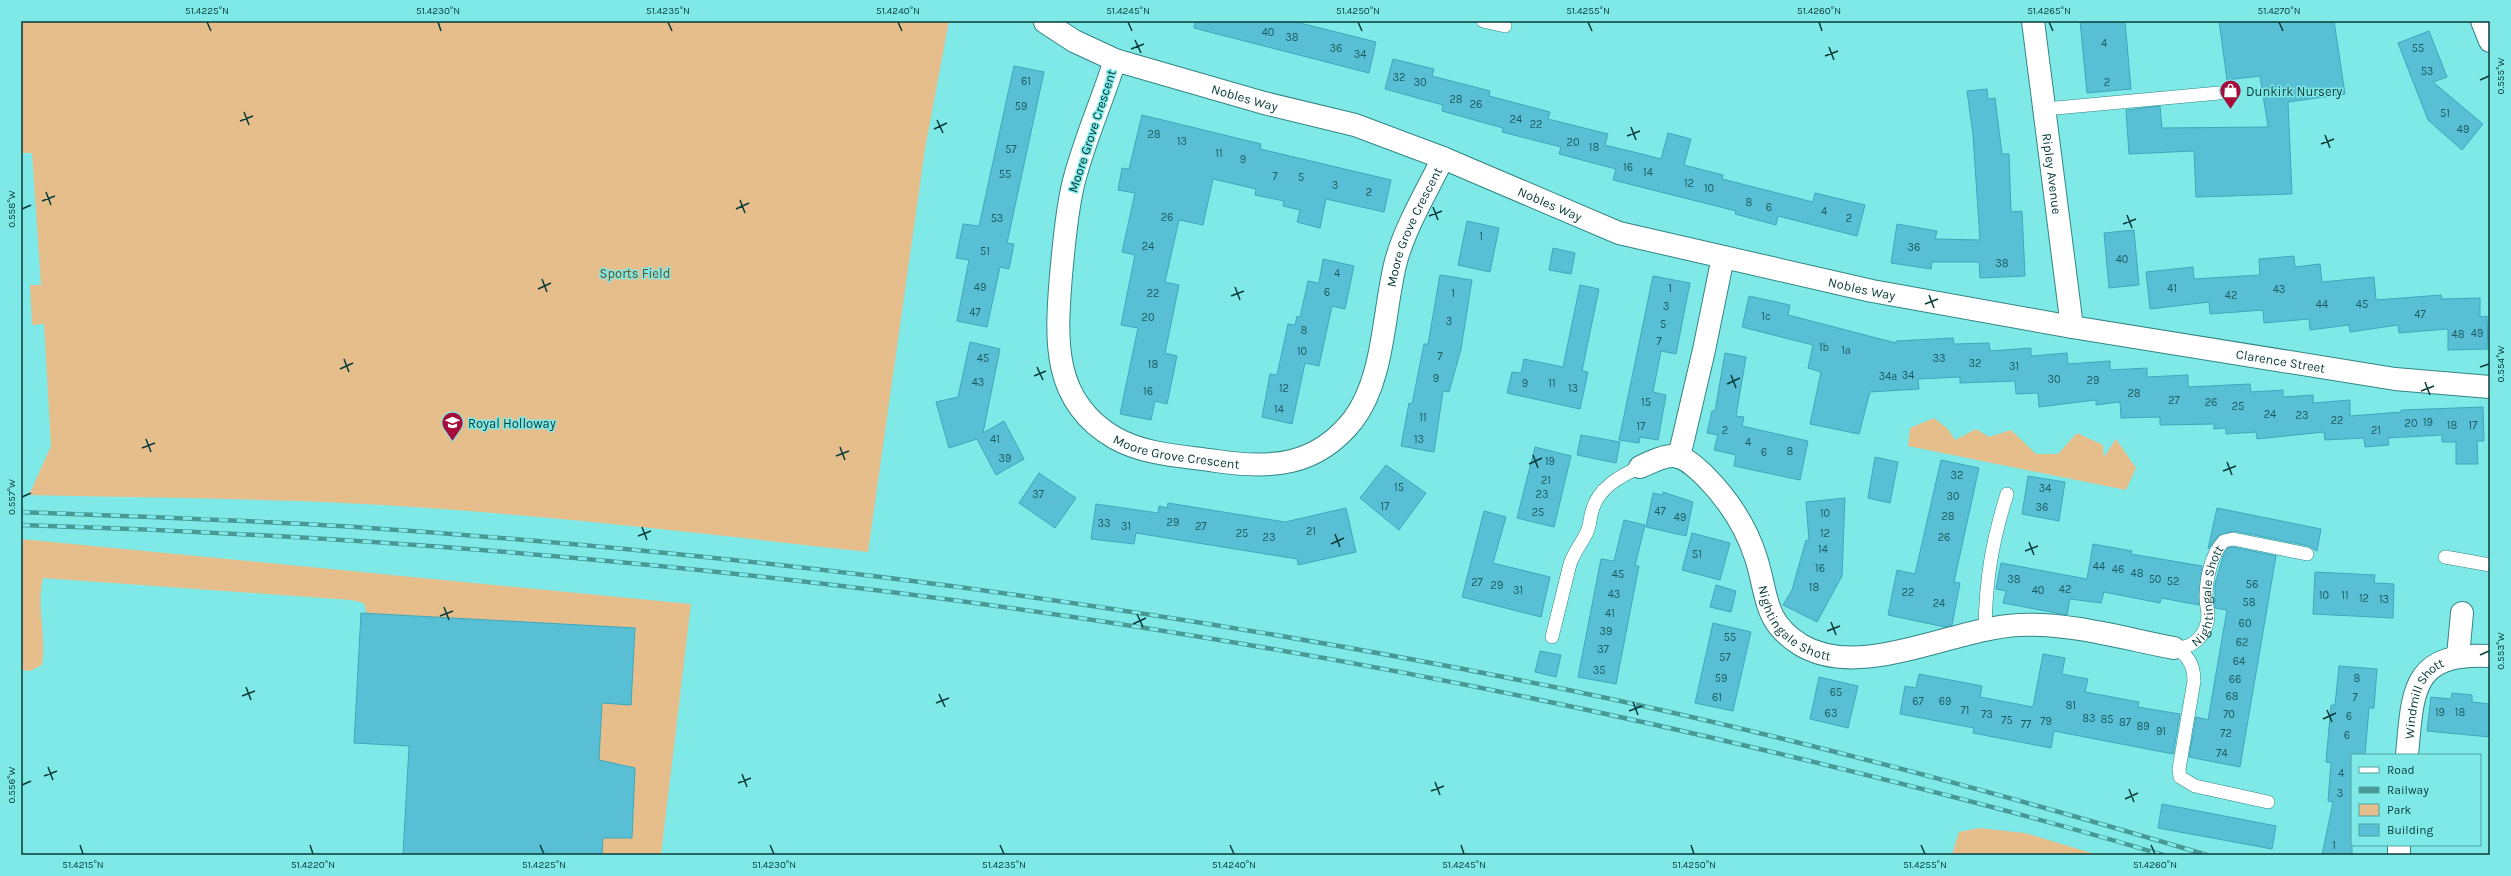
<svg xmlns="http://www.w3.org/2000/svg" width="2511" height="876" font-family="Karla,sans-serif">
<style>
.green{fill:#e5be8c}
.building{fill:#59bfd4;stroke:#3fa7bc}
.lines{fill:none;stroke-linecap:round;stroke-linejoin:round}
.service-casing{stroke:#338584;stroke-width:14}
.minor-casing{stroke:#338584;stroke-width:24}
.service{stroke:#fff;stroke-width:13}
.minor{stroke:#fff;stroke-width:22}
.rail-casing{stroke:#489896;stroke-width:4.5}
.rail{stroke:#7fe9e7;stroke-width:3;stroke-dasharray:9;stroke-linecap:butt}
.ticks{fill:none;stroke:#083a39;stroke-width:1.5}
.labels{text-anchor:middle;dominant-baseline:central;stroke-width:3;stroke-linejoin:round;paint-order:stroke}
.number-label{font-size:11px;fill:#1c5b60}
.poi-label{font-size:13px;fill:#083a39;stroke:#7fe9e7;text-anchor:start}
.street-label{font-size:13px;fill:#083a39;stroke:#7fe9e7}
.park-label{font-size:13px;fill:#6e4d1c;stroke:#7fe9e7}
.neatline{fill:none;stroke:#083a39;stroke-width:1.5}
.ticks-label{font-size:10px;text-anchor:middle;fill:#083a39}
</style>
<rect width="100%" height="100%" fill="#7fe9e7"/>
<g class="green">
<path d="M21 21H949L925 149 868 552C679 531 490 508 300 501 210 498 120 497 29 495L51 446 44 324 32 325 30 285H41L32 153H21Z"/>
<polygon points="1934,418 1948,429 1955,440 1976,429 1989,437 2011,430 2036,454 2058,454 2077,433 2103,445 2104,457 2116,439 2136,468 2126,490 1908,446 1910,428"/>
<path d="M21 539 691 604 661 855H602L603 838H632L635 768 599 760 602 703 631 704 635 628 367 614 364 603 351 600 43 578C36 609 47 635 42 665L30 671 21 670Z"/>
<polygon points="1979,828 2025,833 2098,855 1952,855 1959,832"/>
</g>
<g class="building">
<polygon points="1195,21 1292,21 1376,42 1369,73 1194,28"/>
<polygon points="2080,21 2125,21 2131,89 2087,93"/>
<polygon points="2219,21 2334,21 2345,94 2288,102 2292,194 2196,197 2194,151 2129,154 2126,110 2160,106 2162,128 2268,127 2260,76 2227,80"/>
<polygon points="2429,31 2447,77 2433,82 2483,124 2462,150 2428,120 2398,43"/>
<polygon points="1393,59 1434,69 1432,76 1490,91 1489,96 1550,112 1548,119 1608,134 1605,145 1642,154 1661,159 1668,133 1691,139 1684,165 1723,175 1722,179 1813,202 1815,193 1865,205 1857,236 1778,216 1776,225 1735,214 1736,211 1613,180 1616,169 1559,154 1561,147 1502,132 1503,128 1442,111 1443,105 1385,89"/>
<polygon points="1014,66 1044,72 1007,243 1014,244 1009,269 1000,267 987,327 957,321 969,260 956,258 963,224 979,226"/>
<polygon points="1987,89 1988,99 1995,98 2002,154 2009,154 2011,212 2022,211 2025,276 1980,278 1979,262 1932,262 1931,269 1891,263 1897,224 1937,231 1935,239 1980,240 1973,135 1967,91"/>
<polygon points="1142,115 1261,144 1260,149 1391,180 1384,212 1326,199 1320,228 1297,222 1300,210 1283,206 1284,201 1255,195 1256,189 1213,179 1203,225 1179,220 1165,282 1179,285 1165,353 1177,356 1167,404 1155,401 1151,420 1120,414 1138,328 1121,325 1135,255 1122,252 1135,193 1118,190 1122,168 1129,169"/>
<polygon points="1467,221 1499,228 1490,272 1458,265"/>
<polygon points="2134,230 2139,285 2109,288 2104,233"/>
<polygon points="1553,248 1575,253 1571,274 1549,270"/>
<polygon points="2294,256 2295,267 2320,264 2322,282 2374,277 2376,300 2441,295 2442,299 2480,298 2480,317 2487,316 2488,349 2448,350 2448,329 2399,333 2398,325 2350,332 2349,325 2310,330 2309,319 2264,323 2263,310 2210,314 2209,302 2150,309 2146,272 2193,267 2194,279 2260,275 2259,259"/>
<polygon points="1323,259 1354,266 1345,309 1332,306 1319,366 1305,363 1292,424 1262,417 1270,374 1277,375 1288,324 1295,325 1297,316 1300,317 1308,281 1319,283"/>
<polygon points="1440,275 1472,280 1461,349 1449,392 1443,391 1434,452 1401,446 1409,403 1412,404 1424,344 1428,344"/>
<polygon points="1653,276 1690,283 1676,354 1661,351 1653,392 1666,395 1658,440 1640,437 1639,443 1619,440"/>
<polygon points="1580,285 1599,289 1582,371 1588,372 1580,409 1507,393 1512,372 1521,373 1524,359 1563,367"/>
<polygon points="1749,296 1790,305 1788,315 1896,343 1896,341 1953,338 1954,344 1989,343 1990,351 2031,348 2031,356 2067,353 2068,364 2110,361 2110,370 2147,368 2147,377 2188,375 2188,387 2250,384 2251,392 2283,390 2283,397 2313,395 2313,403 2350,400 2350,416 2401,412 2401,410 2483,407 2484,441 2477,441 2478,464 2456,464 2456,442 2442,442 2442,435 2388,438 2389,445 2365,447 2364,438 2325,440 2324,432 2257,439 2256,432 2226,434 2226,428 2214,429 2214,424 2160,425 2160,417 2121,418 2120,402 2096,405 2096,400 2039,407 2038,393 2016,394 2015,381 1960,383 1960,377 1918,379 1919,389 1870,392 1859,434 1810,424 1821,372 1808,368 1813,345 1742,327"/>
<polygon points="970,342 1000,349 983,433 1004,421 1024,459 996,475 977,439 949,448 936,402 958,397"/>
<polygon points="1725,353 1746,357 1736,416 1744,417 1742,426 1808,441 1800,480 1734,466 1736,455 1714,450 1718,435 1707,433 1712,411 1715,411"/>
<polygon points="1581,435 1620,442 1616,463 1577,455"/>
<polygon points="1535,447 1571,456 1554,527 1517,518"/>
<polygon points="1875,457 1898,462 1890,503 1868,498"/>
<polygon points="1941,460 1979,468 1954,582 1960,583 1952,625 1945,627 1888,615 1897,570 1915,574"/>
<polygon points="1386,465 1426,493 1399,530 1360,498"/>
<polygon points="1039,473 1076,498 1055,528 1019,503"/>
<polygon points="2028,476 2065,482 2059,521 2022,514"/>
<polygon points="1663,492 1693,502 1686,536 1646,527 1653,493 1662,495"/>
<polygon points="1845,498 1842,576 1817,622 1783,605 1792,590 1806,540 1809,540 1806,502"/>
<polygon points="1168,503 1285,522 1346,508 1356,552 1298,565 1297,559 1136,533 1134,544 1091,539 1096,504 1158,513 1159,506 1167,508"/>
<polygon points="2217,508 2321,529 2317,551 2309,546 2234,531 2218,536 2208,549"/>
<polygon points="1484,511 1506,517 1493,563 1550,577 1541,617 1462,597"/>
<polygon points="1624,520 1645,525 1635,566 1639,566 1616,684 1578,677 1601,559 1614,561"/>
<polygon points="1692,533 1730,543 1720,580 1682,570"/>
<polygon points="2093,544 2132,551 2131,554 2202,566 2199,605 2161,598 2160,603 2104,592 2101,603 2070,599 2067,615 2003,603 2006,591 1996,589 2001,563 2087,579"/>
<polygon points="2233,547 2276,556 2240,767 2189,757 2196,717 2208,720 2227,610 2215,608 2215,584 2223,556 2228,548"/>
<polygon points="2315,572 2375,575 2374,583 2394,584 2393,618 2313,614"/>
<polygon points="1716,585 1736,591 1731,612 1710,607"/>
<polygon points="361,613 635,628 631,705 602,703 599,760 635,768 632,838 603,838 602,855 403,855 409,746 354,743"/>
<polygon points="1713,623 1751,632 1733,711 1695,703"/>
<polygon points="1540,651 1561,655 1556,677 1535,672"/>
<polygon points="2043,654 2065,658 2062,674 2088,679 2085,692 2139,702 2138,707 2180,714 2173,754 2054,731 2051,748 1973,733 1974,728 1900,714 1905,686 1916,688 1919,674 1982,686 1980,697 2033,707"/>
<polygon points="2339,666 2377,669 2374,708 2369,708 2365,755 2352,755 2352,855 2322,855 2333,802 2328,801 2331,763 2326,762 2331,705 2335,705"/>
<polygon points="1819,677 1858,686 1848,728 1810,719"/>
<polygon points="2452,693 2472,695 2472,702 2490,704 2490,737 2427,731 2431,697 2451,699"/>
<polygon points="2162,804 2276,826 2272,849 2158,828"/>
</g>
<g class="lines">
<defs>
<g id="service">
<polyline points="1483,21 1505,26"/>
<polyline points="2045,109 2219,93"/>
<polyline points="2445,557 2490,565"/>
<path d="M1985 628C1986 578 1992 542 2007 494"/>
<path d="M1552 637 1570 564C1574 552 1582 543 1587 532 1590 525 1590 518 1592 511 1598 488 1620 476 1640 467"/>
<path d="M2174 648C2188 654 2194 666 2194 681L2179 769 2180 777 2195 786 2268 802"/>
<path id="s1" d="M2174 648C2193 649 2207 635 2208 616 2208 610 2206 604 2206 598 2206 579 2211 554 2224 541L2233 539 2307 554"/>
</g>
<g id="minor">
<path id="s2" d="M2033 21 2072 327"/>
<polyline points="2482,21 2490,41"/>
<path id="s3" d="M1045 22 1074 41 1115 60 1264 103 1355 125 1443 158 1619 233 1872 291 2072 327 2395 379 2490 387"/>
<path id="s4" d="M1115 60C1102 102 1083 143 1073 185 1066 215 1064 245 1061 275 1056 339 1051 401 1115 438 1145 455 1183 456 1216 461 1270 469 1316 467 1353 420 1385 378 1383 311 1396 261 1406 225 1427 191 1443 158"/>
<polyline points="1679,457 1704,350 1723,257"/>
<path id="s5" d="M1640 467C1649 463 1664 455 1674 456 1686 457 1695 467 1704 475 1727 498 1746 526 1756 558 1768 594 1762 621 1801 645 1861 681 1952 628 2019 625 2068 622 2126 639 2174 648"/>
<polyline points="2458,656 2462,613"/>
<path id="s6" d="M2407 755C2413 691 2411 652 2490 656"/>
<polyline points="2399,845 2399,855"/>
</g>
</defs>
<use href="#service" class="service-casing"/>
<use href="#minor" class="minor-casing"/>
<use href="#service" class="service"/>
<use href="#minor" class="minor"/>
<defs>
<g id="rail">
<path d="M21 512C132 516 244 520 355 527 759 554 1162 607 1559 688 1777 733 1993 791 2207 855"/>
<path d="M21 525C618 543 1213 616 1793 757 1917 787 2041 818 2163 855"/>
</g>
</defs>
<use href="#rail" class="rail-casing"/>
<use href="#rail" class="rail"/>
</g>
<path class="ticks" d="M207 22 211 31M438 22 441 31M668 22 672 31M898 22 902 31M1128 22 1132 31M1358 22 1362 31M1588 22 1592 31M1819 22 1822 31M2049 22 2053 31M2279 22 2283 31M1135 40 1141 53M1829 47 1834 60M1131 49 1144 44M1825 56 1838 51M2480 80 2489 76M244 112 249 125M937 120 943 133M240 121 253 116M1631 127 1636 140M934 129 947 123M2325 135 2330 148M1627 136 1640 131M2321 144 2334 139M46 192 51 205M740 200 745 213M42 201 55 196M1433 207 1438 220M22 209 31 205M736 209 749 203M2127 215 2132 228M1429 216 1442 211M2123 224 2136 219M542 279 547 292M1235 287 1240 300M538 289 551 283M1929 295 1934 308M1231 296 1244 291M1925 304 1938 299M344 359 349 372M1037 367 1043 380M2480 367 2489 364M340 369 353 363M1731 375 1736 388M1034 376 1046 371M2425 382 2430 395M1727 384 1740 378M2421 391 2434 386M146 439 151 452M840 447 845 460M142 448 155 443M1533 455 1538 468M836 456 849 451M2227 462 2232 475M1529 464 1542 458M2223 471 2236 466M22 497 31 493M642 527 647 540M1335 534 1340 547M638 536 651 531M2029 542 2034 555M1331 544 1344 538M2025 551 2038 546M444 607 449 620M1137 614 1143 627M440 616 453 611M1831 622 1836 635M1133 624 1146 618M1827 631 1840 626M2480 655 2489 651M246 687 251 700M939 694 945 707M242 696 255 691M1633 702 1638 715M936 703 949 698M2327 710 2332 722M1629 711 1642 706M2323 719 2336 713M48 767 53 780M742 774 747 787M44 776 57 771M1435 782 1440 795M738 783 751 778M22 785 31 781M2129 789 2134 802M1431 791 1444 786M2125 799 2138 793M80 845 83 854M310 845 313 854M540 845 544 854M770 845 774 854M1000 845 1004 854M1230 845 1234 854M1461 845 1464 854M1691 845 1694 854M1921 845 1925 854M2151 845 2155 854"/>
<defs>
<symbol id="shop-pin" viewBox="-11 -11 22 30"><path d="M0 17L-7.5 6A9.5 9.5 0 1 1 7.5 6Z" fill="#a60d3b" stroke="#7fe9e7"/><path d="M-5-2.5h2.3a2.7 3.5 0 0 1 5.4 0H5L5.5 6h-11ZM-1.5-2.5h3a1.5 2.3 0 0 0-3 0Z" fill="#fff"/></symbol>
<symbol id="university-pin" viewBox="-11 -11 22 30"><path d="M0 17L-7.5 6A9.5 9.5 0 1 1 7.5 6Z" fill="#a60d3b" stroke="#7fe9e7"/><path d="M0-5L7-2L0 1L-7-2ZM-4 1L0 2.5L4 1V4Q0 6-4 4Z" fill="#fff"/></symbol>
</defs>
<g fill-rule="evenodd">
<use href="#shop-pin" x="2218" y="78" width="25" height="34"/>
<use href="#university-pin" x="440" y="410" width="25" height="34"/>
</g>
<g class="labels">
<g class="number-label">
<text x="1268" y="32">40</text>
<text x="1292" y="37">38</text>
<text x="2104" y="43">4</text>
<text x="1336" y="48">36</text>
<text x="2418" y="48">55</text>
<text x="1360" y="54">34</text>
<text x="2427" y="71">53</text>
<text x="1399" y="77">32</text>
<text x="1026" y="81">61</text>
<text x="1420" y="82">30</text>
<text x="2107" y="82">2</text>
<text x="1456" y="99">28</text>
<text x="1476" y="104">26</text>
<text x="1021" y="106">59</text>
<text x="2445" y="113">51</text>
<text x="1516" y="119">24</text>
<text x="1536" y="124">22</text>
<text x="2463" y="129">49</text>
<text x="1154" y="134">28</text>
<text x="1182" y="141">13</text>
<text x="1573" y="142">20</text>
<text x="1594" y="147">18</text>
<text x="1011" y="149">57</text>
<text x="1219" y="153">11</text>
<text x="1243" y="159">9</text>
<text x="1628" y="167">16</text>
<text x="1648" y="172">14</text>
<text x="1005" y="174">55</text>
<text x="1275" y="176">7</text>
<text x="1301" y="177">5</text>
<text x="1689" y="183">12</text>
<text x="1335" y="185">3</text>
<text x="1709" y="188">10</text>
<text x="1369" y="192">2</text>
<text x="1749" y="202">8</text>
<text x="1769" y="207">6</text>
<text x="1824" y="211">4</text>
<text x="1167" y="217">26</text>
<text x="997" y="218">53</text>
<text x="1849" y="218">2</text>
<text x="1481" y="236">1</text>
<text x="1148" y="246">24</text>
<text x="1914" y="247">36</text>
<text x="985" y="251">51</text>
<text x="2122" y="259">40</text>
<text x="2002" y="263">38</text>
<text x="1337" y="273">4</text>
<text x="980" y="287">49</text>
<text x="1670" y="288">1</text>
<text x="2172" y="288">41</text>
<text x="2279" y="289">43</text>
<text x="1327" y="292">6</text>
<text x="1153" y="293">22</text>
<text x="1453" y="293">1</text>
<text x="2231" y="295">42</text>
<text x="2322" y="304">44</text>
<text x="2362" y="304">45</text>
<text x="1666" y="306">3</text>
<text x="975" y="312">47</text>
<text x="2420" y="314">47</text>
<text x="1766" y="316">1c</text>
<text x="1148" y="317">20</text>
<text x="1449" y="321">3</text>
<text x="1663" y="324">5</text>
<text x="1304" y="330">8</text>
<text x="2477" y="333">49</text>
<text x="2458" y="334">48</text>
<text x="1659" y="341">7</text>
<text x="1824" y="347">1b</text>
<text x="1846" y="350">1a</text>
<text x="1302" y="351">10</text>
<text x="1440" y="356">7</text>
<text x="983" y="358">45</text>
<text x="1939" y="358">33</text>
<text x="1975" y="363">32</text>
<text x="1153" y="364">18</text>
<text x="2014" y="366">31</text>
<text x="1908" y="375">34</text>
<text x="1888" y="376">34a</text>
<text x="1436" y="378">9</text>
<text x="2054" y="379">30</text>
<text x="2093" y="380">29</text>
<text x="978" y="382">43</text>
<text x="1525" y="383">9</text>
<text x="1552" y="383">11</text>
<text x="1284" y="388">12</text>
<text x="1573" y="388">13</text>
<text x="1148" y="391">16</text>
<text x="2134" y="393">28</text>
<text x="2174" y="400">27</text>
<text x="1646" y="402">15</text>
<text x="2211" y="402">26</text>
<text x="2238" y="406">25</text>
<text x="1279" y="409">14</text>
<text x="2270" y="414">24</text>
<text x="2302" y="415">23</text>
<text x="1423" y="417">11</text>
<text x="2337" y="420">22</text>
<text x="2428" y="422">19</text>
<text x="2411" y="423">20</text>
<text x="2452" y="425">18</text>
<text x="2473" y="425">17</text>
<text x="1641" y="426">17</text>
<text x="1725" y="430">2</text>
<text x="2376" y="430">21</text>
<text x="995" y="439">41</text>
<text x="1419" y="439">13</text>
<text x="1748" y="442">4</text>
<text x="1790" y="451">8</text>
<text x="1764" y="452">6</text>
<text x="1005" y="458">39</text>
<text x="1550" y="461">19</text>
<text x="1957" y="475">32</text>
<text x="1546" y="480">21</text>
<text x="1399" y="487">15</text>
<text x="2045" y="488">34</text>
<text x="1038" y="494">37</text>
<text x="1542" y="494">23</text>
<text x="1953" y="496">30</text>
<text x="1385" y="506">17</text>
<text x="2042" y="507">36</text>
<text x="1660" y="511">47</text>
<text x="1538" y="512">25</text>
<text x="1825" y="513">10</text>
<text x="1948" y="516">28</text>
<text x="1680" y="517">49</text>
<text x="1173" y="522">29</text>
<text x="1104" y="523">33</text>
<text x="1126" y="526">31</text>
<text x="1201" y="526">27</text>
<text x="1311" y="531">21</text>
<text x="1242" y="533">25</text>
<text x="1825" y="533">12</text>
<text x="1269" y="537">23</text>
<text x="1944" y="537">26</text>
<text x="1823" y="549">14</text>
<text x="1697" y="554">51</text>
<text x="2099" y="566">44</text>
<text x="1820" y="568">16</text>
<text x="2118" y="569">46</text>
<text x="2137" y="573">48</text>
<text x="1618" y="574">45</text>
<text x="2014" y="579">38</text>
<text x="2155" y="579">50</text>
<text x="2173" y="581">52</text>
<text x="1477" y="582">27</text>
<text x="2252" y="584">56</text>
<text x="1497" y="585">29</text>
<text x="1814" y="587">18</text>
<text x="2065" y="589">42</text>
<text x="1518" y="590">31</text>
<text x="2038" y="590">40</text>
<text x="1908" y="592">22</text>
<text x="1614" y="594">43</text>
<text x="2324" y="595">10</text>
<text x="2345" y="595">11</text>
<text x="2364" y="598">12</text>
<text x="2384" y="599">13</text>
<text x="2249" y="602">58</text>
<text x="1939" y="603">24</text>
<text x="1610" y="613">41</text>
<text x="2245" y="623">60</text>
<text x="1606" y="631">39</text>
<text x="1730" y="637">55</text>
<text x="2242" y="642">62</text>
<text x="1603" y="649">37</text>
<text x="1725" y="657">57</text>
<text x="2239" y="661">64</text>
<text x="1599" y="670">35</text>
<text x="1721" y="678">59</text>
<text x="2357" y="678">8</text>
<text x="2235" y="679">66</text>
<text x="1836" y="692">65</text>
<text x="2232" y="696">68</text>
<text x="1717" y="697">61</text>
<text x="2355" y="697">7</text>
<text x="1918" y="701">67</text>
<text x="1945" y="701">69</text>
<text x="2071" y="705">81</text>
<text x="1965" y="710">71</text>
<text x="2440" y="712">19</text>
<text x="2460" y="712">18</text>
<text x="1831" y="713">63</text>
<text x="1987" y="714">73</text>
<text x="2229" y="714">70</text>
<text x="2349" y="716">6</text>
<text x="2089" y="718">83</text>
<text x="2107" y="719">85</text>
<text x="2007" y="720">75</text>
<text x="2046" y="721">79</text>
<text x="2125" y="722">87</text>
<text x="2026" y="724">77</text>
<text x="2143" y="726">89</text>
<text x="2161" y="731">91</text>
<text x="2226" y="733">72</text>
<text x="2347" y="735">6</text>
<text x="2222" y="753">74</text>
<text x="2341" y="773">4</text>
<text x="2340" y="793">3</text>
<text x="2334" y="845">1</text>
</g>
<g class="poi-label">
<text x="2246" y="91">Dunkirk Nursery</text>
<text x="468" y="423">Royal Holloway</text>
</g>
<g class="street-label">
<text stroke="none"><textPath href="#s3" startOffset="215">Nobles Way</textPath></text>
<text transform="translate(1092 131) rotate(-72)">Moore Grove Crescent</text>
<text stroke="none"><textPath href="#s2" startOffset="154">Ripley Avenue</textPath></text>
<text stroke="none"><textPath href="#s3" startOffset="539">Nobles Way</textPath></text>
<text stroke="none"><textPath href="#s4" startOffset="866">Moore Grove Crescent</textPath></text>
<text stroke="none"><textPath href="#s3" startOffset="863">Nobles Way</textPath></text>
<text stroke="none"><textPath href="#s3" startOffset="1288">Clarence Street</textPath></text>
<text stroke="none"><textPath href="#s4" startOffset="470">Moore Grove Crescent</textPath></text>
<text stroke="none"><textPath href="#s1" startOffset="72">Nightingale Shott</textPath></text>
<text stroke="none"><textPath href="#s5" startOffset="252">Nightingale Shott</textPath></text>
<text stroke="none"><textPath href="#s6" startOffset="61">Windmill Shott</textPath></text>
</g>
<g class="park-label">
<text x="635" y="273">Sports Field</text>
</g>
</g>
<rect width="2511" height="876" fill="none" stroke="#7fe9e7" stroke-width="44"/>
<rect x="2351" y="754" width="130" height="92" fill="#7fe9e7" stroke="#4fa3a1"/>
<rect x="2359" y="767" width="20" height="6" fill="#ffffff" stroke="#4fa3a1"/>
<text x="2387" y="774" font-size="12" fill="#083a39">Road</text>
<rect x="2359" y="787" width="20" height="6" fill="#489896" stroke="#4fa3a1"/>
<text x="2387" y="794" font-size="12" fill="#083a39">Railway</text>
<rect x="2359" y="804" width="20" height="12" fill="#e5be8c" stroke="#4fa3a1"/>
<text x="2387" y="814" font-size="12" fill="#083a39">Park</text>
<rect x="2359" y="824" width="20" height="12" fill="#59bfd4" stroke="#4fa3a1"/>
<text x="2387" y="834" font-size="12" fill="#083a39">Building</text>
<rect x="22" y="22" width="2467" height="832" class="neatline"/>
<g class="ticks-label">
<text x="207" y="14">51.4225°N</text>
<text x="438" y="14">51.4230°N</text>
<text x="668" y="14">51.4235°N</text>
<text x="898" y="14">51.4240°N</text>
<text x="1128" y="14">51.4245°N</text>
<text x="1358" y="14">51.4250°N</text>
<text x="1588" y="14">51.4255°N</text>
<text x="1819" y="14">51.4260°N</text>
<text x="2049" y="14">51.4265°N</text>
<text x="2279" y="14">51.4270°N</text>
<text transform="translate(2500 76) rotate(-90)" y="4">0.555°W</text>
<text transform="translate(11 209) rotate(-90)" y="4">0.558°W</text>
<text transform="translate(2500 364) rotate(-90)" y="4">0.554°W</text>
<text transform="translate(11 497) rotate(-90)" y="4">0.557°W</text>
<text transform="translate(2500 651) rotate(-90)" y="4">0.553°W</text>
<text transform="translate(11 785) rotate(-90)" y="4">0.556°W</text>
<text x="83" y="868">51.4215°N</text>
<text x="313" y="868">51.4220°N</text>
<text x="544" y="868">51.4225°N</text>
<text x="774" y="868">51.4230°N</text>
<text x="1004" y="868">51.4235°N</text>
<text x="1234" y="868">51.4240°N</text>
<text x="1464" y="868">51.4245°N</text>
<text x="1694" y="868">51.4250°N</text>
<text x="1925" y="868">51.4255°N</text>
<text x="2155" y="868">51.4260°N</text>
</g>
</svg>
